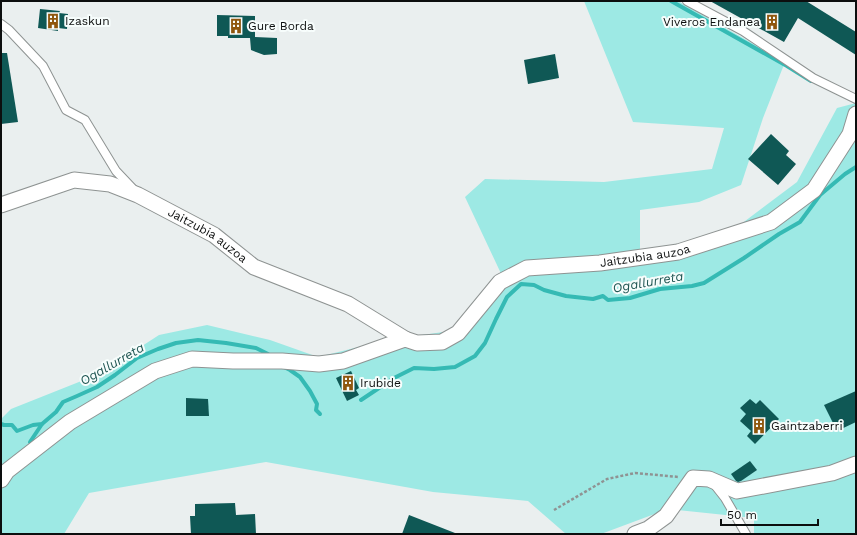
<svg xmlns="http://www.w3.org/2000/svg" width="857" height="535" font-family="'Work Sans',sans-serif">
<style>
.green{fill:#9de9e4}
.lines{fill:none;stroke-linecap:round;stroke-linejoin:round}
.stream{stroke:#35bab4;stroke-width:4}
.building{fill:#0f5855}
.lane-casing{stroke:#8e9392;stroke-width:10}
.street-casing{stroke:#8e9392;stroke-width:17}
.path{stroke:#8f9393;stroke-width:2.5;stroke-dasharray:3 2;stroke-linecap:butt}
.lane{stroke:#fff;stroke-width:8}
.street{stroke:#fff;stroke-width:15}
.labels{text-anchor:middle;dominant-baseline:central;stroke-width:4;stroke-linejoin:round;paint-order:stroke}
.poi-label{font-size:12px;fill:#0c0e0e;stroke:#f7fdfc;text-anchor:start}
.street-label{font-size:12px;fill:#0c0e0e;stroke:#f7fdfc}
.water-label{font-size:13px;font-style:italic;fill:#205653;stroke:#f7fdfc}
</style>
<rect width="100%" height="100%" fill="#eaefef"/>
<polygon class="green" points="584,1 678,1 785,62 763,118 741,185 699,202 640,210 640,257 712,246 797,182 837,108 856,103 856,534 754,534 754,518 668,509 601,534 566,534 528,501 433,492 266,462 89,493 64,534 1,534 1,419 11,409 99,374 159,335 207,325 270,340 318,357 387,340 457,330 505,282 465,197 485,179 604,182 712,169 724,128 633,122"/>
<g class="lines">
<g class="stream">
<polyline points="671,1 787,66 811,81"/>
<polyline points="284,367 290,370 300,377 310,391 317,404 316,410 320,414"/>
<polyline points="361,400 394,378 414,368 434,369 455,367 475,356 485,343 496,319 507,297 521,284 534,285 544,290 566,296 593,299 603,296 608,300 630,298 660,289 692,286 704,283 744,258 779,234 800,222 820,195 845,174 856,167"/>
<polyline points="1,424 4,425 12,425 17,431 33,425 42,424 56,412 63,402 77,396 97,387 115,375 137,358 158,349 176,343 198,340 226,343 256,348 268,354"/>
<polyline points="30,442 42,424"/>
</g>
</g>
<g class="building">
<polygon points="710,1 806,1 856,32 856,55 798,18 784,42"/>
<polygon points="40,9 60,11 59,13 68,14 67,29 58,28 58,31 38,28"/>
<polygon points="217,15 255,16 255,37 277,38 277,54 264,55 251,50 250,38 228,38 228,36 217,36"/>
<polygon points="1,53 7,53 18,122 1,124"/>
<polygon points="555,54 559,78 528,84 524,60"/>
<polygon points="771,134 789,151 786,155 796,164 778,185 748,159"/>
<polygon points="351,371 359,388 356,390 359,395 347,401 336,378"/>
<polygon points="856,391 856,422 837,431 824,405"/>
<polygon points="186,398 208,399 209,416 186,416"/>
<polygon points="750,399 756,404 760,400 779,419 755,444 747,436 751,431 740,421 746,414 740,408"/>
<polygon points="750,461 757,470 741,481 738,482 736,481 731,474"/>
<polygon points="235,503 236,515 255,514 256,534 191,534 190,516 195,516 195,504"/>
<polygon points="409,515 455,533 455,534 402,534"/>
</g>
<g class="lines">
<defs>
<g id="lane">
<polyline points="687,1 743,31 813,78 856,99"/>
<polyline points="1,24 9,30 43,66 66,110 85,120 116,171 134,190"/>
<polyline points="714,484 725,498 746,534"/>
</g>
<g id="street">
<path id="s1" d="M1 205 74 180 110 184 138 195 214 235 254 267 348 304 405 339"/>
<path id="s2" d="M1 480 7 471 70 422 155 371 192 359 233 361H282L319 364 343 361 405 339 417 343 442 342 458 333 500 282 527 268 600 263 678 252 771 222 814 190 850 134 856 114"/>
<polyline points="635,534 648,529 666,516 693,478 709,479 737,491 832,473 856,464"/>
</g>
</defs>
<use href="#lane" class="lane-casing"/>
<use href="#street" class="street-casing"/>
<polyline class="path" points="554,510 607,479 635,473 679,477"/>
<use href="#lane" class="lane"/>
<use href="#street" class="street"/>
</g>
<defs>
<symbol id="building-bare" viewBox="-9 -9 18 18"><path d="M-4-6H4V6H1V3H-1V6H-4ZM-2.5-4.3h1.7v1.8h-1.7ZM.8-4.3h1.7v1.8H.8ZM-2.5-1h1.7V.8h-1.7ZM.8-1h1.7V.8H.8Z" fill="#8e560d" stroke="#f7fdfc" stroke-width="2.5" paint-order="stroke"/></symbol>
</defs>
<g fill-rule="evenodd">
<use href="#building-bare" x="42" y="10" width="22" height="22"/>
<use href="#building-bare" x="761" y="11" width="22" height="22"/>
<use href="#building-bare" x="225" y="15" width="22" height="22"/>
<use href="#building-bare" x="337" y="372" width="22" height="22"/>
<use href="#building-bare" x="748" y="415" width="22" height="22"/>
</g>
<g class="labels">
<g class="poi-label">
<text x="65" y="21">Izaskun</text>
<text x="760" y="22" text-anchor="end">Viveros Endanea</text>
<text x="248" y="26">Gure Borda</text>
<text x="360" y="383">Irubide</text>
<text x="771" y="426">Gaintzaberri</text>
</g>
<g class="street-label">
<text stroke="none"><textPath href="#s1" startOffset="224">Jaitzubia auzoa</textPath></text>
<text stroke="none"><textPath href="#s2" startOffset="717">Jaitzubia auzoa</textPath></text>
</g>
<g class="water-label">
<text transform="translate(648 282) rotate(-10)">Ogallurreta</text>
<text transform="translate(112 364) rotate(-30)">Ogallurreta</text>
</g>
</g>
<rect width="857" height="535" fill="none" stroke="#0c0e0e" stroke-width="4"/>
<path d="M721 519v6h97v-6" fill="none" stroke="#0c0e0e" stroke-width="2"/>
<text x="727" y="519" font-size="12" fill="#0c0e0e" stroke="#f7fdfc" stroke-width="3" paint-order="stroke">50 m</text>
</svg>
